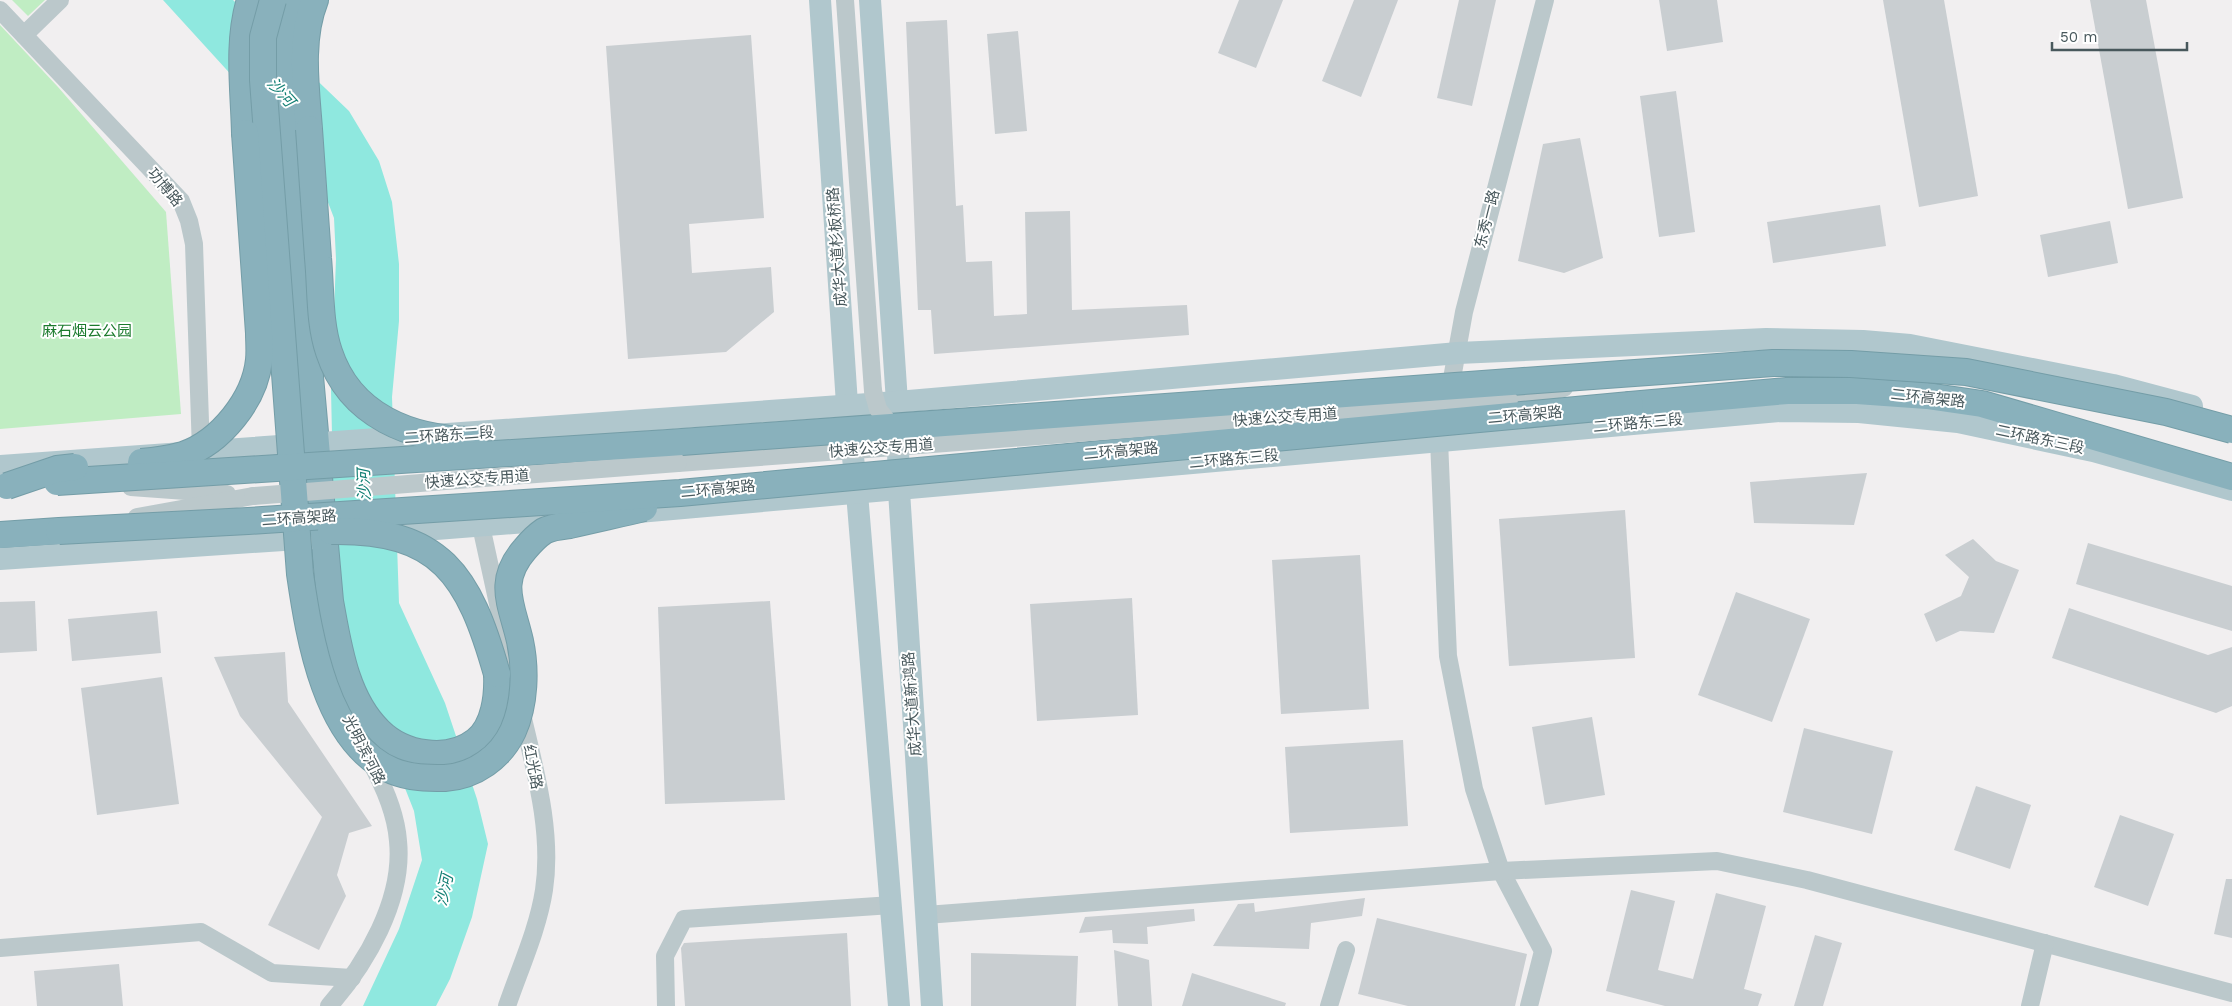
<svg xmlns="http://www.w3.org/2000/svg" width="2232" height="1006" font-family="'Work Sans','Noto Sans SC',sans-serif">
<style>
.green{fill:#c0edc3}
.water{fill:#8fe8df}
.building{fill:#c9ced1}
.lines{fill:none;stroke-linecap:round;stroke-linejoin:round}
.highway-casing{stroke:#749da7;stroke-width:28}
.minor{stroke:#bbc8cb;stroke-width:18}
.major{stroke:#b0c7cd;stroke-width:22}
.highway{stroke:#89b1bc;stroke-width:26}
.highway-bridge-casing{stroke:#749da7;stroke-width:28;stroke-linecap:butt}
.minor-bridge{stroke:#bbc8cb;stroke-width:18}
.highway-bridge{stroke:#89b1bc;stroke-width:26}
.labels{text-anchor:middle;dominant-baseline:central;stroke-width:4;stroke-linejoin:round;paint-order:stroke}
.street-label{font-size:15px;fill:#48585c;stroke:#fff}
.park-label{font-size:15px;fill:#1b7a2d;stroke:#fff}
.water-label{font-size:16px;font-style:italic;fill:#127f74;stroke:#fff}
</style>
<rect width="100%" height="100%" fill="#f1eff0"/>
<g class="green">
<polygon points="12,0 45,0 28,16"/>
<polygon points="0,25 58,87 166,212 181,414 0,429"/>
</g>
<polygon class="water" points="163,0 233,0 349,111 379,161 392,202 399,264 399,321 392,397 399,603 445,703 477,799 488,844 472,917 450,979 436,1006 363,1006 399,929 422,860 414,811 345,636 333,480 331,390 336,259 334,218 324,192 257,103"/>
<g class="building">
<polygon points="1239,0 1283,0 1256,68 1218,53"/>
<polygon points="1354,0 1398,0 1361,97 1322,81"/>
<polygon points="1459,0 1496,0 1472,106 1437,98"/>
<polygon points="1659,0 1717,0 1723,42 1667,51"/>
<polygon points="1883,0 1944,0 1978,196 1919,207"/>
<polygon points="2090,0 2146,0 2183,198 2128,209"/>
<polygon points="947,20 956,206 963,205 966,262 992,261 994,316 1027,314 1025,212 1070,211 1072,310 1187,305 1189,335 934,354 931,310 918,310 906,22"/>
<polygon points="1018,31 1027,131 995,134 987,34"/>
<polygon points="751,35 764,218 689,224 692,273 771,267 774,312 726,352 628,359 606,46"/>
<polygon points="1676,91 1695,232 1659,237 1640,96"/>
<polygon points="1580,138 1603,258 1564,273 1518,261 1543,144"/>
<polygon points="1880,205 1886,246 1773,263 1767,222"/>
<polygon points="2110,221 2118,263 2048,277 2040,235"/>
<polygon points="1867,473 1854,525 1754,523 1750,482"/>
<polygon points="1625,510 1635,658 1509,666 1499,519"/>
<polygon points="1973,539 1996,561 2019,570 1994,633 1960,631 1936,642 1924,614 1961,596 1969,577 1945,555"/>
<polygon points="2088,543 2232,586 2232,631 2076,584"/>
<polygon points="1360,555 1369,709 1281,714 1272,560"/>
<polygon points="1736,592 1810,619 1772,722 1698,695"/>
<polygon points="1132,598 1138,715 1037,721 1030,604"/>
<polygon points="35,601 37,651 0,653 0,602"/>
<polygon points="770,601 785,800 665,804 658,607"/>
<polygon points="2069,608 2208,655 2232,647 2232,706 2216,713 2052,658"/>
<polygon points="157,611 161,653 72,661 68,619"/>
<polygon points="285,652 288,702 372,826 349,833 337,875 346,896 319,950 268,925 322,817 240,716 214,657"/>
<polygon points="162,677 179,804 97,815 81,688"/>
<polygon points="1592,717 1605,795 1545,805 1532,727"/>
<polygon points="1804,728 1893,751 1872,834 1783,812"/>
<polygon points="1403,740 1408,826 1290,833 1285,747"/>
<polygon points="1976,786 2031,805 2010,869 1954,850"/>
<polygon points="2120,815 2174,834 2148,906 2094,887"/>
<polygon points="2226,879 2232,879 2232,938 2214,934"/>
<polygon points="1631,890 1675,901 1658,970 1693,979 1716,893 1766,906 1744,989 1762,994 1758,1006 1665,1006 1606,991"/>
<polygon points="1365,898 1362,916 1311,923 1309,949 1213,946 1238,904 1254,903 1255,912"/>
<polygon points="1194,909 1195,921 1147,927 1148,944 1113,943 1112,930 1079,933 1085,917"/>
<polygon points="1377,918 1527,954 1515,1006 1408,1006 1358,994"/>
<polygon points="847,933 851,1006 685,1006 681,948 684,943"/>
<polygon points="1815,935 1842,943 1823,1006 1794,1006"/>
<polygon points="1114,950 1149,960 1152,1006 1118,1006"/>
<polygon points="971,953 1078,956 1076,1006 971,1006"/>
<polygon points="119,964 123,1006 37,1006 34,971"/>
<polygon points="1192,973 1286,1003 1285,1006 1182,1006"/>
</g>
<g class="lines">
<defs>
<g id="highway">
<path d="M298 0 287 33 283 73 330 601C338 644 345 698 379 731 403 755 448 763 476 741 495 726 498 695 497 674"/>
<path d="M309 129C306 88 299 40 315 0"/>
<path d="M245 133C244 90 237 42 250 0"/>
<polyline points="1630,405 1787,391 1857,391 1927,396 1982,404 2232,477"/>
<polyline points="0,535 59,531"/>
</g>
</defs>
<use href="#highway" class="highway-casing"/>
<g class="minor">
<polyline points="845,0 873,391"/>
<polyline points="0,10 181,201 189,221 194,244 201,451"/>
<polyline points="24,35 60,0"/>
<polyline points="1449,395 1464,312 1545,0"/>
<polyline points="1509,400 1564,388"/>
<polyline points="1442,431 1439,440 1448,656 1474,789 1501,871 1543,951 1529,1006"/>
<polyline points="678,463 841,451"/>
<polyline points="131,487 227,494"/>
<polyline points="137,517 253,496"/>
<polyline points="481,526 514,677"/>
<polyline points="926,915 1501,871 1717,861 1807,880 2232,993"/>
<polyline points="0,948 201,932 272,973 352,978"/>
<path d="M329 1006C366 964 404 900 398 841 396 813 382 782 369 759"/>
<path d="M507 1006C520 968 538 929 544 890 553 830 534 767 521 710"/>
<polyline points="666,1006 665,956 684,919 892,905"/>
<polyline points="1329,1006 1346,950"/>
<polyline points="2030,1006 2045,943"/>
</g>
<g class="major">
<polyline points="820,0 847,404 857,493 899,1006"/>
<polyline points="870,0 897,402 899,491 932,1006"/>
<polyline points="0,466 897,402 1458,353 1766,339 1863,341 1910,345 2113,385 2192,406"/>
<polyline points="627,513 1780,411 1859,412 1958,422 2093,451 2232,490"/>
<polyline points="385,533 565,519"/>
<polyline points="0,559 313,538"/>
</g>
<use href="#highway" class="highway"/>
<defs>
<g id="highway-bridge">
<path d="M273 0 263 37V80L300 574C309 636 326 744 393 771 410 778 428 778 445 778 475 776 501 757 513 731 525 704 526 669 520 641 512 605 496 582 525 549 530 543 538 535 544 531 551 527 562 526 570 525 595 519 619 514 644 508"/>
<path d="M309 129C312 172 315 215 318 258 321 289 319 323 329 352 350 416 411 440 474 440"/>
<path d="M141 462C155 461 169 459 183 455 221 442 255 399 259 360 260 351 259 341 259 333L245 133"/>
<polyline points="57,482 668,443 1773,363 1851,364 1966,372 2166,412 2232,430"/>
<polyline points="7,486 57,469 75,467"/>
<polyline points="59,531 248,521 680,493 1630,405"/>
<path d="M331 531C441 529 469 575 497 674"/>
</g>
</defs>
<use href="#highway-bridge" class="highway-bridge-casing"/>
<g class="minor-bridge">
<polyline points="873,391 878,409 895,431"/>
<polyline points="841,451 1509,400"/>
<polyline points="253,496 678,463"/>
</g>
<use href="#highway-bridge" class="highway-bridge"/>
</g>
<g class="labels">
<g class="street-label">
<text transform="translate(165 187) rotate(50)">功博路</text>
<text transform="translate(1487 219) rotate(-76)">东秀一路</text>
<text transform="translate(837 247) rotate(-94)">成华大道杉板桥路</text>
<text transform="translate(1928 398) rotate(6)">二环高架路</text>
<text transform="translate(1525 415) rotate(-5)">二环高架路</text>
<text transform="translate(1285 417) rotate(-4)">快速公交专用道</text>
<text transform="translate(1638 423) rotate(-5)">二环路东三段</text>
<text transform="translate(449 435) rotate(-4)">二环路东二段</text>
<text transform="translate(2040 439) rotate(12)">二环路东三段</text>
<text transform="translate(881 448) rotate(-4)">快速公交专用道</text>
<text transform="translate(1121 451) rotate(-5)">二环高架路</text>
<text transform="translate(1234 459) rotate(-5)">二环路东三段</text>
<text transform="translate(477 479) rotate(-4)">快速公交专用道</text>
<text transform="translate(718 489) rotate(-5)">二环高架路</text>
<text transform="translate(299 518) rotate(-4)">二环高架路</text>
<text transform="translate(912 704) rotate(-94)">成华大道新鸿路</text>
<text transform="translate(364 750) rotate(63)">光明滨河路</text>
<text transform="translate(533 767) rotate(79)">红光路</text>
</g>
<g class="park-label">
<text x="87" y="331">麻石烟云公园</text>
</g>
<g class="water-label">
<text transform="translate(281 92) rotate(48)">沙河</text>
<text transform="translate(364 485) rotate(-92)">沙河</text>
<text transform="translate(444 890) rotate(-77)">沙河</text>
</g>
</g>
<path d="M2052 42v8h135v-8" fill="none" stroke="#48585c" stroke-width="2.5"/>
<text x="2060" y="42" font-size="15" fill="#48585c" stroke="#ffffff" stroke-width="4" paint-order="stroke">50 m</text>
</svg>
